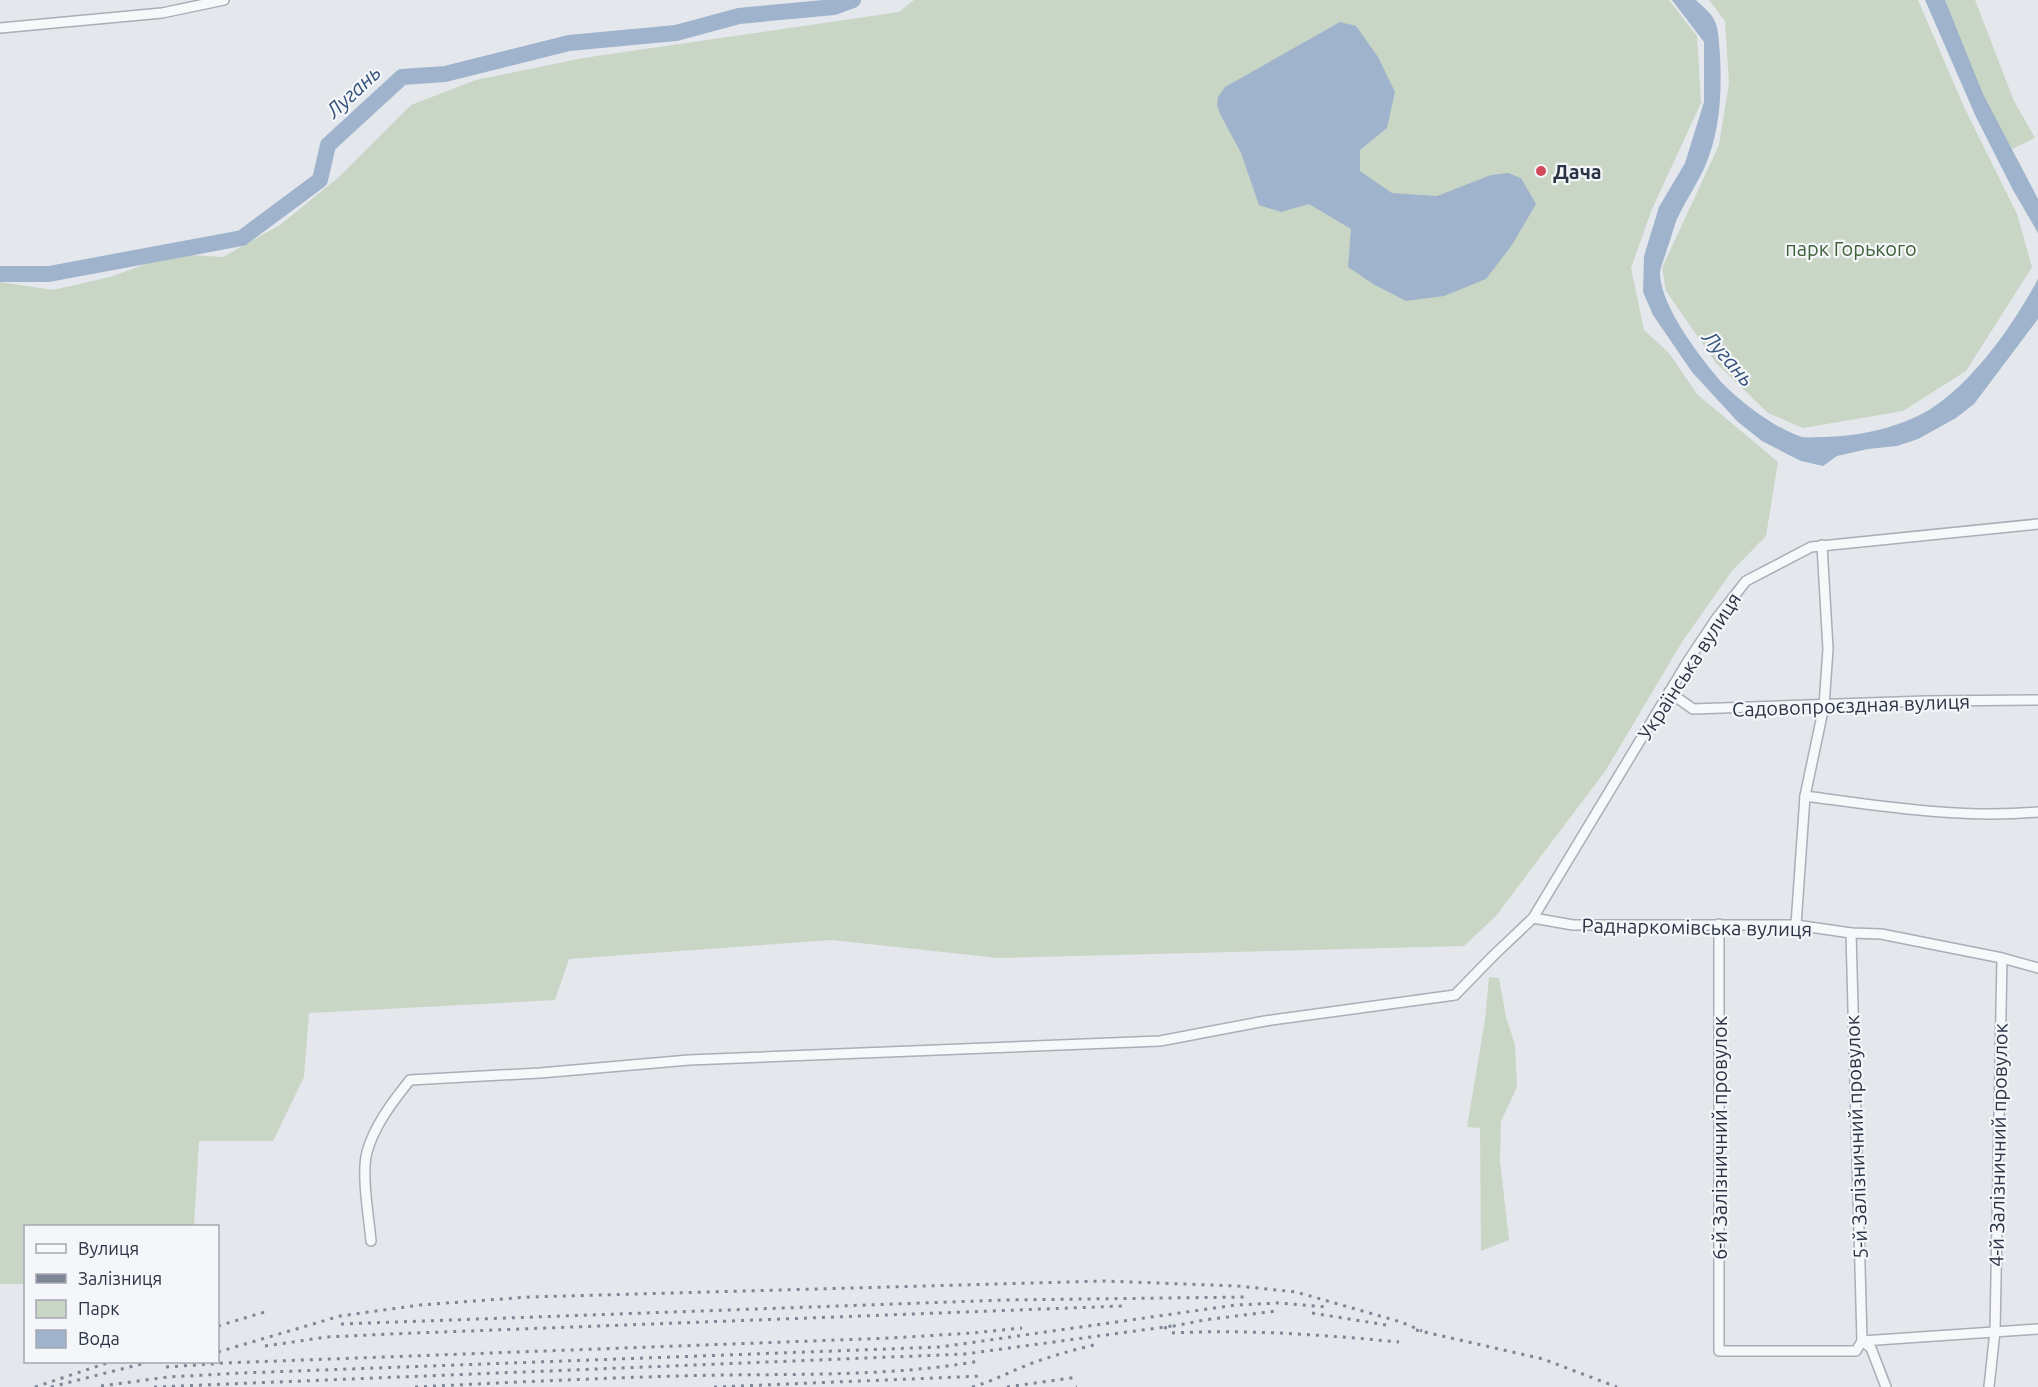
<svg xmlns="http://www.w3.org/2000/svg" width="2038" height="1387" font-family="Ubuntu,sans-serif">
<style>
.green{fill:#c9d6c5}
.water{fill:#9fb4cc}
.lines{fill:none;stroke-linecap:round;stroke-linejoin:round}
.river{stroke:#9fb4cc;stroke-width:16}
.minor-casing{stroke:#a9aeb7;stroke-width:12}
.minor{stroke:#f7f8fa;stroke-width:9}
.rail{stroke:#7d8696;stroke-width:3;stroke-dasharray:3 6;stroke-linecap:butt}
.poi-dot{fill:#d1495b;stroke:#f4f6f9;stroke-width:2}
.labels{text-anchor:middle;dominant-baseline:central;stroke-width:4.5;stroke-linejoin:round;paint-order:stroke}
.poi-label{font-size:20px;font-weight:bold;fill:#2b3445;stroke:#f4f6f9;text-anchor:start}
.park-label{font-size:20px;fill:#3f6138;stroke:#f4f6f9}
.street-label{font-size:20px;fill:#2b3445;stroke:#f4f6f9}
.water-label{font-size:21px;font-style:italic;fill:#34527a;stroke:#f4f6f9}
</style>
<rect width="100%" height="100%" fill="#e4e7ec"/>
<g class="green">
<polygon points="914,0 1669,0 1697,36 1701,103 1652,209 1631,268 1644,330 1669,353 1697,394 1778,462 1766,536 1732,571 1682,642 1606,770 1496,916 1464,946 998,958 832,940 569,959 555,1000 309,1013 304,1077 273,1141 199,1141 194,1226 26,1226 25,1284 0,1284 0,282 53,290 110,277 174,254 223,257 280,225 339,177 411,105 476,80 583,58 899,12"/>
<polygon points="1709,0 1918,0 1964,107 2017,214 2032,267 1966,371 1903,411 1803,428 1768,413 1716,363 1666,291 1662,268 1719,145 1729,83 1725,21"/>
<polygon points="1945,0 1975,0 2014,101 2035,138 2012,149 1981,94"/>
<polygon points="1489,977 1499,978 1506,1017 1515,1045 1517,1087 1501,1121 1500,1161 1509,1240 1481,1251 1480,1128 1467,1127 1485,1020"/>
</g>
<g class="water">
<path d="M1672 0H1696C1703 7 1713 14 1716 24 1719 33 1719 45 1720 55 1722 95 1720 134 1703 171 1695 187 1685 202 1677 219 1673 229 1671 239 1667 249 1665 257 1660 267 1660 275 1662 307 1697 353 1717 377 1733 397 1777 430 1802 437 1809 438 1817 437 1824 437 1860 436 1898 428 1929 410 1973 383 2014 324 2038 279V319L1974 404 1956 418 1918 439 1897 446 1868 449 1837 456 1823 466 1801 461 1787 454 1762 441 1738 422 1692 372 1653 315 1643 292 1644 256 1659 207 1685 163 1704 102V42Z"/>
<polygon points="1925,0 1945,0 1983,94 2038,199 2038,233 2013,190 1976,117"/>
<polygon points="1340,22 1356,26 1378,57 1395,92 1387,128 1360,150 1360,171 1392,193 1437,196 1491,175 1508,173 1521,178 1536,204 1512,245 1486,279 1444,296 1406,301 1373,284 1348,267 1351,229 1309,204 1281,212 1259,205 1241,153 1220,114 1217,104 1218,97 1225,87"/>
</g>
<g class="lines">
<polyline class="river" points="0,274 49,274 242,238 320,180 328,145 402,77 445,74 569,43 676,33 739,16 834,7 853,0"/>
<defs>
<g id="minor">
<polyline points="0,28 162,13 224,0"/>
<polyline points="1669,692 1693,709 1926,701 2038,700"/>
<path d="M1805 796C1882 806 1960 819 2038 812"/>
<polyline points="1533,918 1573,925 1796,925 1851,933 1881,934 2002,958 2038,968"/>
<polyline points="1719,924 1719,1351 1856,1351 1862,1341 2038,1329"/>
<polyline points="1796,925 1805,796 1824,706 1828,649 1822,545"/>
<polyline points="1851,933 1862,1341 1871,1348 1886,1387"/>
<path d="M371 1241C369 1217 361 1174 367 1152 374 1126 393 1101 410 1080L540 1073 689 1060 1160 1041 1265 1021 1455 995 1494 955 1533 918 1688 661 1716 619 1746 581 1811 547 2038 524"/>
<polyline points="1989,1387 1995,1331 2002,958"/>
</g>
</defs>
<use href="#minor" class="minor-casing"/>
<use href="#minor" class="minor"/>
<g class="rail">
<polyline points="1312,1313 1386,1325"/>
<polyline points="341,1324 1005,1300 1247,1297"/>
<polyline points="218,1326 268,1311"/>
<polyline points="1164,1328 1204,1320 1276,1311"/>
<polyline points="1416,1330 1543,1359 1617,1387"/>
<path d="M1172 1333C1247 1329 1324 1335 1399 1342"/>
<polyline points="265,1346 327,1337 390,1334 1122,1306"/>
<polyline points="218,1352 340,1316 420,1305 529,1297 1104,1281 1238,1286 1296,1292 1401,1322 1422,1331"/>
<polyline points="166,1367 224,1363 891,1338 972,1333 1022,1328"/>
<polyline points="101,1386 168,1377 242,1373 940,1347 1236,1305 1278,1303 1326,1307"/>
<polyline points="35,1387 110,1362"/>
<polyline points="51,1387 145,1363"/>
<polyline points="154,1387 965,1354 1172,1326"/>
<path d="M415 1387C517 1382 619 1377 721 1375 807 1374 895 1376 980 1361"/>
<polyline points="714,1387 983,1376"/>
<path d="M972 1387C991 1382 1007 1373 1025 1366 1047 1357 1070 1351 1094 1345"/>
<polyline points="1007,1387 1078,1377"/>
<polyline points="1076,1387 1077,1387"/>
</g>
</g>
<circle class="poi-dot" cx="1541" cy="171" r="6"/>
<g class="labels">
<g class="poi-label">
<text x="1553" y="171">Дача</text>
</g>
<g class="park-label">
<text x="1851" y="248">парк Горького</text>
</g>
<g class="street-label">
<text transform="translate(1689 666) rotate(-57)">Українська вулиця</text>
<text transform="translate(1851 705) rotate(-2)">Садовопроєздная вулиця</text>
<text transform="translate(1697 927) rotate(1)">Раднаркомівська вулиця</text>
<text transform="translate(1856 1137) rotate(-92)">5-й Залізничний провулок</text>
<text transform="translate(1719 1138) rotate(-90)">6-й Залізничний провулок</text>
<text transform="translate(1998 1145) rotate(-89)">4-й Залізничний провулок</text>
</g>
<g class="water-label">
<text transform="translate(353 91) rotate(-43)">Лугань</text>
<text transform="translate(1729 358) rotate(49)">Лугань</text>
</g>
</g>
<rect x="24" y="1225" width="195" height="138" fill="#f4f6f9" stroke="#a4a8b1" stroke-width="1.5"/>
<rect x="36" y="1244" width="30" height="9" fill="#f7f8fa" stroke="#a4a8b1" stroke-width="1.5"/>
<text x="78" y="1255" font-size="18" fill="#2b3445">Вулиця</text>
<rect x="36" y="1274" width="30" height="9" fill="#7d8696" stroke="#a4a8b1" stroke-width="1.5"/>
<text x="78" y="1285" font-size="18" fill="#2b3445">Залізниця</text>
<rect x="36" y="1300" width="30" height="18" fill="#c9d6c5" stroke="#a4a8b1" stroke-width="1.5"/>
<text x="78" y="1315" font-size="18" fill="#2b3445">Парк</text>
<rect x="36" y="1330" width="30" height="18" fill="#9fb4cc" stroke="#a4a8b1" stroke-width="1.5"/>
<text x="78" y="1345" font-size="18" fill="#2b3445">Вода</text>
</svg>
